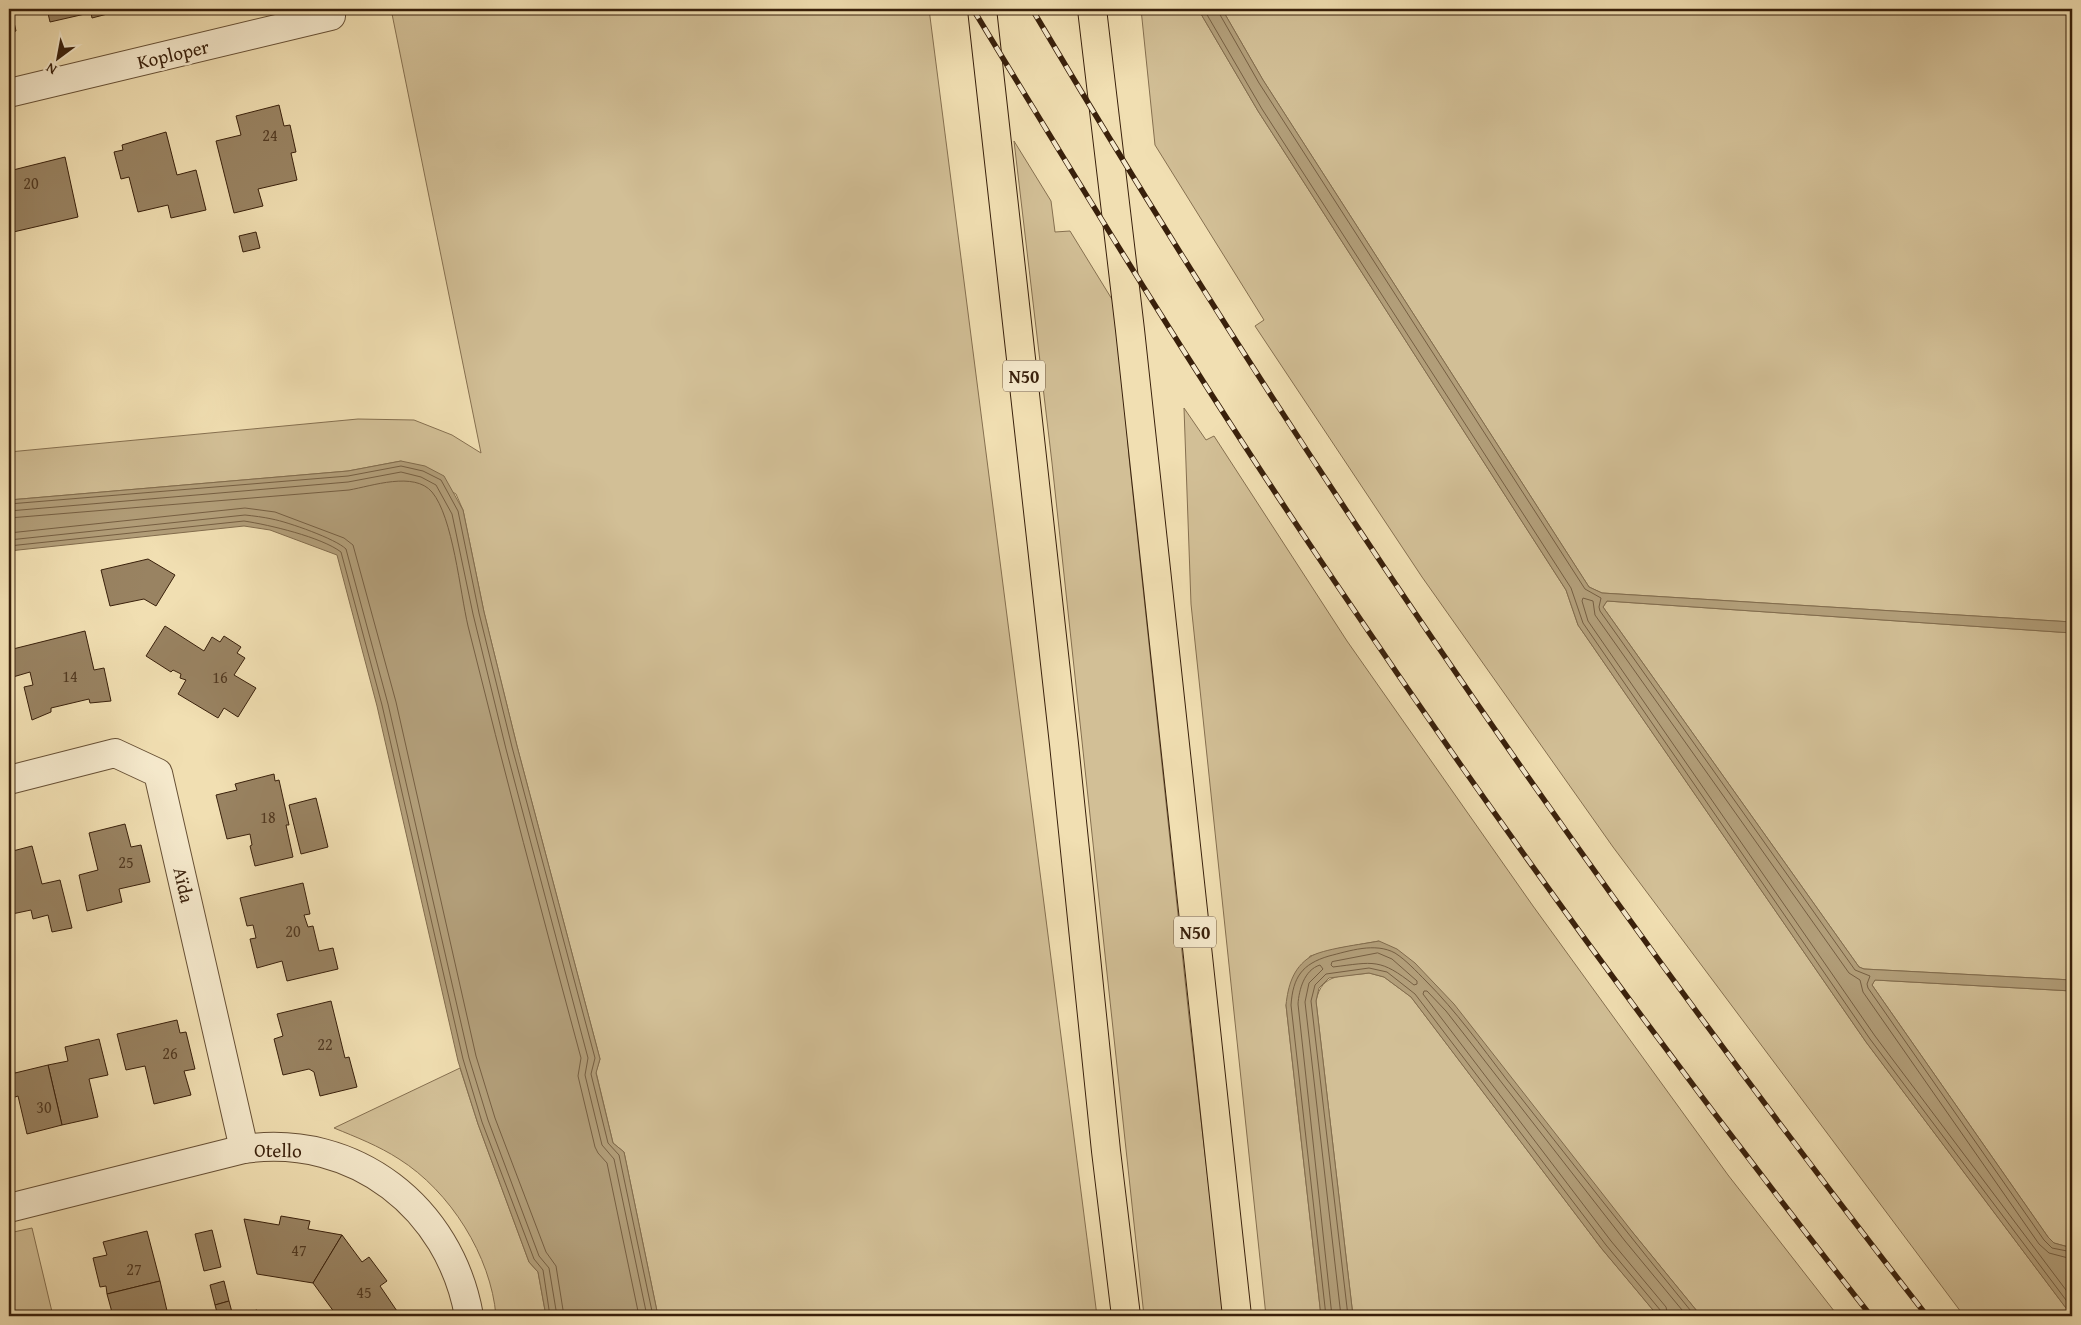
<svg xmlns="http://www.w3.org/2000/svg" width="2081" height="1325" font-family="'Gentium Book Plus',serif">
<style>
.green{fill:#d2bf96;stroke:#867050}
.water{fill:#b29e79;stroke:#826c4d}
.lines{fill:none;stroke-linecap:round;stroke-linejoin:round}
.shore{stroke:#765f42;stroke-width:1}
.building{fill:#998362;stroke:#39200b}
.street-casing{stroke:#675035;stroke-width:30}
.highway-casing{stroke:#39200b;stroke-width:30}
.street{stroke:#f6eacd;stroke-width:28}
.highway{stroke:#f1dfb2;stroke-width:28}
.rail-casing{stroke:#39200b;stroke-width:5.5}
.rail{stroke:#f6eacd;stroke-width:4;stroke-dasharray:11;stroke-linecap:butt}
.labels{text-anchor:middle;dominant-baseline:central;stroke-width:5;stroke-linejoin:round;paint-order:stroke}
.number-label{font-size:16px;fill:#513921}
.shield{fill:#f6eacd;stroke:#725d45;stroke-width:1}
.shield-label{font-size:18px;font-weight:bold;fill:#39200b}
.street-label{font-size:19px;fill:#39200b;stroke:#f6eacd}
</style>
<rect width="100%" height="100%" fill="#f1dfb2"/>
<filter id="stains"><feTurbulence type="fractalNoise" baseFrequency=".004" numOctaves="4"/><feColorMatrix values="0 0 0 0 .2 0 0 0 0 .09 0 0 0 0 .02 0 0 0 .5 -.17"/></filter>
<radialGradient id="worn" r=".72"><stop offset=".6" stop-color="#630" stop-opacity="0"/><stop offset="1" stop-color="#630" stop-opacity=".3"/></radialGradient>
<g class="green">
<polygon points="391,9 929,9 1097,1316 658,1316 624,1152 613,1143 596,1072 600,1059 517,746 484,612 463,510 456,494 401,461 348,471 9,500 9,452 358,419 414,420 452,435 481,453"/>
<polygon points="1141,9 1201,9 1201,14 1258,111 1566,590 1578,625 1866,1042 2072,1316 1964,1316 1613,847 1422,577 1255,326 1264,320 1155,145"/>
<polygon points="1222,9 2072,9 2072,622 1602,593 1589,587 1263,80"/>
<polygon points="1014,141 1051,201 1055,232 1070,231 1118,309 1129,457 1189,1017 1224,1316 1144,1316 1052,463"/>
<polygon points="1184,408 1206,440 1214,436 1347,641 1533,906 1728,1175 1838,1316 1701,1316 1634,1234 1379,941 1340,948 1310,956 1286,1005 1321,1316 1266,1316 1191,604"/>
<polygon points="1607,601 2072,633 2072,980 1864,969 1859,967 1603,607"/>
<path d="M1369 973 1384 977 1411 997 1602 1249 1658 1316H1353L1316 1001C1322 971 1344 977 1369 973Z"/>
<polygon points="1875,980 2072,991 2072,1248 2054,1243 2048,1237 1872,985"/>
<path d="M460 1068 478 1124 529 1262 538 1272 546 1316H496C491 1256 450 1191 399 1159 379 1146 356 1137 334 1128Z"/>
<polygon points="32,1228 53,1316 9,1316 9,1233"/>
</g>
<g class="water">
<polygon points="1201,9 1222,9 1263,80 1589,587 1602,593 2072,622 2072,633 1607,601 1603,607 1859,967 1864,969 2072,980 2072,991 1875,980 1872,985 2048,1237 2054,1243 2072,1248 2072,1316 1866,1042 1578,625 1566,590 1258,111 1201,14"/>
<polygon points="401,461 425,466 444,476 463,510 484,612 517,746 600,1059 596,1073 613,1143 624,1152 658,1316 546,1316 538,1272 529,1262 478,1124 458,1061 377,706 337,555 270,530 244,526 9,551 9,500 348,471"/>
<path d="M1379 941 1397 949 1415 963 1454 1004 1634 1234 1701 1316H1658L1602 1249 1411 997 1384 977 1369 973 1329 978 1319 988 1316 1001 1353 1316H1321L1286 1005C1288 986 1293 968 1310 957 1321 949 1364 944 1379 941Z"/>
</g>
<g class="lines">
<g class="shore">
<polyline points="1206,9 1206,13 1262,109 1571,588 1583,623 1870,1039 2072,1308"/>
<polyline points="1219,9 1219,13 1259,83 1585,589 1601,598 1599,607 1600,611 1855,970 1870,976 1867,984 1868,988 2044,1240 2052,1248 2072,1252"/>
<polyline points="9,504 348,476 401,466 423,471 441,480 458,511 479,613 512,747 595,1058 591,1074 608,1143 619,1155 653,1316"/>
<polyline points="9,511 348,482 401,472 421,477 436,485 452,514 473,614 506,749 588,1058 585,1075 602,1145 614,1159 647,1316"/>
<path d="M9 518 349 490C372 486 414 471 432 492 453 517 460 592 468 626 504 771 542 914 581 1058L578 1076 595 1147 598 1153 607 1163 639 1316"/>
<polyline points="9,533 245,508 275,512 344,538 353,545 396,702 476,1056 495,1118 546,1252 556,1266 564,1316"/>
<path d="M9 540 245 515C254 516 263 517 272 519 288 522 336 539 346 549L388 704 469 1058 488 1120 539 1256 549 1268 557 1316"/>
<path d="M9 546 244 521C270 525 321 537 341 552L382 705 463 1059 482 1122 534 1259 543 1270 550 1316"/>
<path d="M1378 953 1392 959 1417 981V984L1414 985C1380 958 1374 962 1333 967L1331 965 1332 962Z"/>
<polyline points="2072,1259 2049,1253 2039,1244 1863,992 1860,980 1849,973 1595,615 1593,601 1583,598 1582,601 1588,621 1875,1036 2072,1298"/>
<path d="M1326 1316 1291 1005C1293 977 1302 964 1329 956 1349 951 1375 942 1395 953 1406 960 1416 971 1426 981 1456 1011 1481 1046 1507 1080 1569 1159 1631 1238 1695 1316"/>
<path d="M1332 1316 1298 1004C1299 990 1304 970 1320 965L1323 969 1309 983 1305 1002 1341 1316"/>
<polyline points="1348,1316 1311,1001 1315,985 1326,974 1369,968 1387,972 1415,994 1606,1245 1661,1311 1662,1316"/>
<polyline points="1668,1316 1666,1307 1611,1241 1423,994 1424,991 1427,991 1446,1011 1625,1241 1687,1316"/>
</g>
</g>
<g class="building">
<polygon points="9,9 11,9 16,31 9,33"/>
<polygon points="47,9 84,9 85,14 50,22"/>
<polygon points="84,9 115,9 115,12 92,18 91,13 85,14"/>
<polygon points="279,105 284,126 290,125 296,152 291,153 297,180 258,189 263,206 234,213 216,141 241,135 236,116"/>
<polygon points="166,132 177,175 196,170 206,210 171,218 168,205 138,212 129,177 121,179 114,152 123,150 122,145"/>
<polygon points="65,157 78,217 9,233 9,171"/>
<polygon points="256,232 260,248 243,252 239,236"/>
<polygon points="148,559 175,575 156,606 144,599 110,606 101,570"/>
<polygon points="165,626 204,651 212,637 220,642 224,636 241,647 237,653 245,658 234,675 256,688 238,717 224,708 218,718 178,694 186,680 180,678 181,674 173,670 171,672 146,656"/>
<polygon points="85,631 94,670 104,668 111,701 90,703 89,699 51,708 51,712 32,720 24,687 33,685 30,672 13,677 9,650"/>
<polygon points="274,774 275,781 279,780 289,825 286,825 293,857 255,866 250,846 252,845 250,834 227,839 216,795 237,790 235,784"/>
<polygon points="316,798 328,847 301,854 289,805"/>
<polygon points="125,824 131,847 141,845 150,882 119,889 122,902 87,911 79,875 98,870 89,833"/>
<polygon points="32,846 42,884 60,880 72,928 52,932 48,915 33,919 31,910 12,914 9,901 9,852"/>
<polygon points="303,883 310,914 304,915 308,927 313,926 319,951 333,948 338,969 287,981 282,961 257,968 250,939 256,938 253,925 247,926 240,898"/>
<polygon points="331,1001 345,1058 349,1057 357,1087 320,1096 314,1072 309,1069 283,1075 274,1039 283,1036 277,1014"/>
<polygon points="177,1020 180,1033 186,1032 195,1069 184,1071 191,1095 154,1104 145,1066 126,1070 117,1034"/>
<polygon points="99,1039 108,1075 89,1079 98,1117 62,1125 48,1065 68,1061 65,1047"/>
<polygon points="9,1049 15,1073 48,1065 62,1125 27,1134 18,1096 9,1099"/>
<polygon points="281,1216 310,1221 308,1229 342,1235 313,1283 257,1274 244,1219 279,1225"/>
<polygon points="212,1230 221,1267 204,1271 195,1234"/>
<polygon points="147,1231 160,1281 107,1294 106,1286 100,1287 93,1258 107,1255 103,1242"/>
<polygon points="342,1235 362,1262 369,1257 387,1281 380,1286 399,1314 390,1316 337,1316 313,1283"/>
<polygon points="160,1281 168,1315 113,1316 107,1294"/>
<polygon points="224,1281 229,1301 215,1305 210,1285"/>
<polygon points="229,1301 233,1316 218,1316 215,1305"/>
<polygon points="257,1310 259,1316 242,1316 242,1314"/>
</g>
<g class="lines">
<defs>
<g id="street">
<polyline points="9,93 331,16 329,9"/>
<polyline points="9,780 115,753 158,773 244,1149"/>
<path d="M9 1208 244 1149C355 1133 450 1208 469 1316"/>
</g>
<g id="highway">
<polyline points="982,9 1064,744 1106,1151 1126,1316"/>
<polyline points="1092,9 1130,330 1237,1316"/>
</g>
</defs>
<use href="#street" class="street-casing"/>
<use href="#highway" class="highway-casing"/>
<use href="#street" class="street"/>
<use href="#highway" class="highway"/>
<defs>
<g id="rail">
<path d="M973 9C1090 202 1208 395 1335 582 1504 833 1683 1078 1871 1316"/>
<path d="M1032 9C1301 464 1602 899 1927 1316"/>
</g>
</defs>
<use href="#rail" class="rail-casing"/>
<use href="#rail" class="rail"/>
</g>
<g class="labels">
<g class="number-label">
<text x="270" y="135">24</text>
<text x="31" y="183">20</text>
<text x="70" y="676">14</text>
<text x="220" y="677">16</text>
<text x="268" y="817">18</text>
<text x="126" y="862">25</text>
<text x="293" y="931">20</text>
<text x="325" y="1044">22</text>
<text x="170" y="1053">26</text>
<text x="44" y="1107">30</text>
<text x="299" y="1250">47</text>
<text x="134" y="1269">27</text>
<text x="364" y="1292">45</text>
</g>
<g class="shield">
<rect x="1003" y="360.5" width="42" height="31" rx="4"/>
<rect x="1174" y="916.5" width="42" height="31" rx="4"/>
</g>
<g class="shield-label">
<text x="1024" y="376">N50</text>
<text x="1195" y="932">N50</text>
</g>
<g class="street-label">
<text transform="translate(173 54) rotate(-13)">Koploper</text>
<text transform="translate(184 885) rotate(77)">Aïda</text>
<text transform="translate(278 1150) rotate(1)">Otello</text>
</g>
</g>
<rect width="2081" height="1325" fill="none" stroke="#f1dfb2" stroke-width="30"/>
<rect x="10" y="10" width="2061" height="1305" fill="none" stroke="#39200b" stroke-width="2.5"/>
<rect x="15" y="15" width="2051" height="1295" fill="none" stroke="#39200b"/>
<g transform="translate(58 58) rotate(212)" stroke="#f6eacd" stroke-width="4" paint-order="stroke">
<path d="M0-4L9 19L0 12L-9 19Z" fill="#39200b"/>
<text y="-8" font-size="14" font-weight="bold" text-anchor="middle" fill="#39200b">N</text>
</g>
<rect width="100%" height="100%" filter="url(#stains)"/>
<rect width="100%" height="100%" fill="url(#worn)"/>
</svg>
